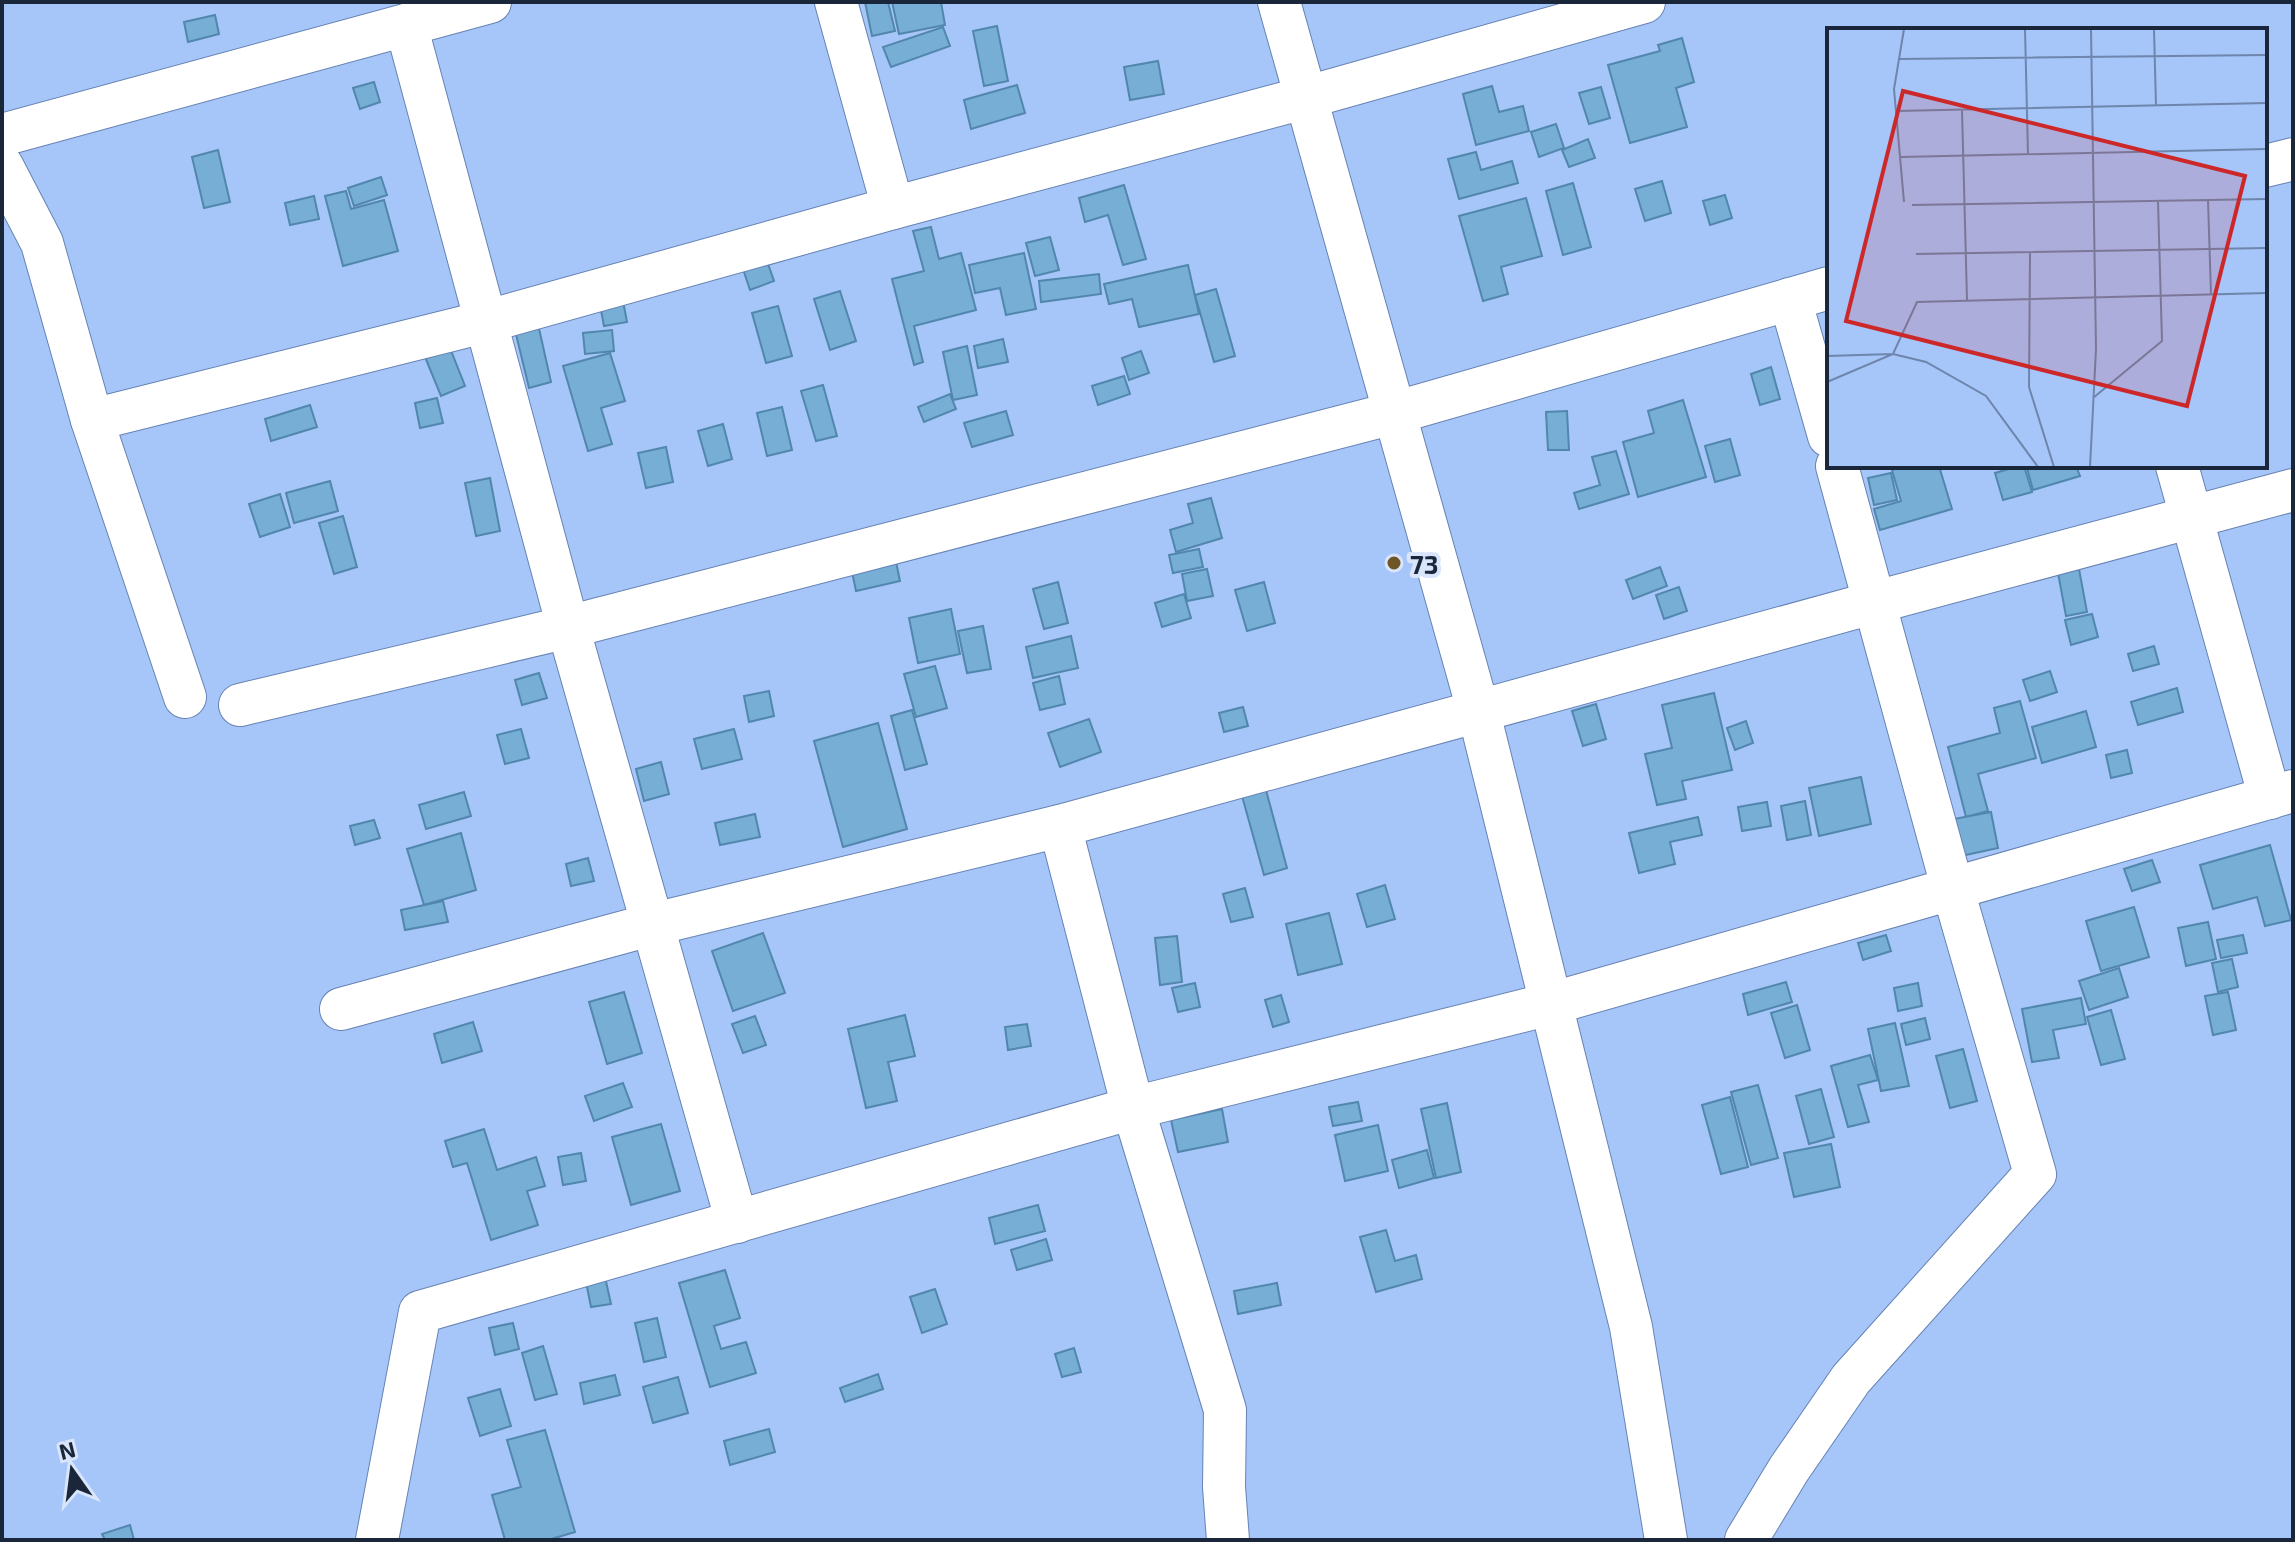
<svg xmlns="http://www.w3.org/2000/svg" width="2295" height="1542" font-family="'Exo 2',sans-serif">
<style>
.building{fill:#77aed5;stroke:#5187ad;stroke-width:2}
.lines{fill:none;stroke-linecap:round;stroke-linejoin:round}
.street-casing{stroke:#6683b3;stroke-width:44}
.street{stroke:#fff;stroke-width:42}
.poi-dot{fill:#6e5526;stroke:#d8e5fb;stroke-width:3}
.labels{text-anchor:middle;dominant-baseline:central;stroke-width:8;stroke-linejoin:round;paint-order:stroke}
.poi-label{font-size:26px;font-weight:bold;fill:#1a2639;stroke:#d8e5fb;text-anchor:start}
.inset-road{fill:none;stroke:#6e85ac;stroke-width:2}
.view{fill:#cd2829;fill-opacity:0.15;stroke:#cd2829;stroke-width:4}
.inset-edge{fill:none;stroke:#1a2639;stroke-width:4}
</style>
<rect width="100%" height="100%" fill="#a6c5f9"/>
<g class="building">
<polygon points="865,2 888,2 895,31 872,36"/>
<polygon points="892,2 941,2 945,25 899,34"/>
<polygon points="215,15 219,34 188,42 184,22"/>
<polygon points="997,26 1008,81 984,86 973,31"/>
<polygon points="943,27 950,46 891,67 883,47"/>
<polygon points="1682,38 1694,82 1676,88 1687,127 1630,143 1608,65 1660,51 1658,45"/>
<polygon points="1158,61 1164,94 1130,100 1124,67"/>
<polygon points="374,82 380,102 360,109 353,88"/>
<polygon points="1017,85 1025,113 971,129 964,100"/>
<polygon points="1492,86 1499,112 1523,106 1529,131 1476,145 1463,94"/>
<polygon points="1601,87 1610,118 1589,124 1579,93"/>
<polygon points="1556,124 1564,148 1539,157 1531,132"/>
<polygon points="1588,139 1595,158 1569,167 1562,150"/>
<polygon points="218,150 230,202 204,208 192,157"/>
<polygon points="1476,152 1481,170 1512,161 1518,183 1459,199 1448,159"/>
<polygon points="381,177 387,195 354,206 348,188"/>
<polygon points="1662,181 1671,213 1645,221 1635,189"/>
<polygon points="1573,183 1591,247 1563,255 1546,191"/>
<polygon points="1124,185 1146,259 1123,265 1108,215 1085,222 1079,198"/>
<polygon points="346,191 351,209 384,200 398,251 343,266 325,196"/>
<polygon points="1725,195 1732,218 1710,225 1703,201"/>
<polygon points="314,196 319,219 290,225 285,203"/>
<polygon points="1526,198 1542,256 1501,267 1508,294 1483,301 1459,216"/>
<polygon points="931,227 939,259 961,253 976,310 914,326 923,362 914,365 892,279 924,271 913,231"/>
<polygon points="1050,237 1059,270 1035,276 1026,243"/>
<polygon points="1024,253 1036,309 1006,315 1000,288 975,293 969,265"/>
<polygon points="766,258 774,281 750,290 742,266"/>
<polygon points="1188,265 1199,314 1139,327 1132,299 1109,304 1104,284"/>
<polygon points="1099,274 1101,294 1041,302 1039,281"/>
<polygon points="1216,289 1235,356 1214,362 1195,295"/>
<polygon points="840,291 856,341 830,350 814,299"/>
<polygon points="623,301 627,322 604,326 600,305"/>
<polygon points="778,306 792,356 766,363 752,313"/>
<polygon points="538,324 551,382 529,388 515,330"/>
<polygon points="612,330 614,351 585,354 583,333"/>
<polygon points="1003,339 1008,362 978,368 974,346"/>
<polygon points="967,346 977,395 953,400 943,352"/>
<polygon points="450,348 465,386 441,396 425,357"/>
<polygon points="1141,351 1149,373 1129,380 1122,358"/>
<polygon points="610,353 625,401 601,408 612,444 588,451 563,366"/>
<polygon points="1771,367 1780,399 1760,405 1751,374"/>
<polygon points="1124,376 1130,394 1098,405 1092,386"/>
<polygon points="823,385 837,436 816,441 801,391"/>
<polygon points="950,394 956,409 924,422 918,407"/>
<polygon points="437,398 443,423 420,428 415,403"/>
<polygon points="1683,400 1706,477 1638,497 1623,442 1654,433 1648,411"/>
<polygon points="310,405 317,427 271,441 265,419"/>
<polygon points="782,407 792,450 767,456 757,413"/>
<polygon points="1006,411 1013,435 972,447 964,423"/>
<polygon points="1567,411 1569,450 1548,450 1546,412"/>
<polygon points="723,424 732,459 708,466 698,431"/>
<polygon points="1730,439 1740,475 1715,482 1705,446"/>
<polygon points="666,447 673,482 646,488 638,453"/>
<polygon points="1616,451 1629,494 1579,509 1574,493 1600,485 1592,457"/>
<polygon points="1905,466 1939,466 1952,509 1880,530 1874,509 1901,501 1892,470"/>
<polygon points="2019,466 2024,466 2032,492 2003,500 1995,473"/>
<polygon points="2033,466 2076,466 2080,476 2033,490 2027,468"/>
<polygon points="1891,473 1897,500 1874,505 1868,478"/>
<polygon points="490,478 500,531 476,536 465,483"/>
<polygon points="330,481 338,511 294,523 286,493"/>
<polygon points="280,494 290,527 260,537 249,504"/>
<polygon points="1211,498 1222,538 1176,552 1170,530 1193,523 1188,504"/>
<polygon points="343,516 357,567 334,574 319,523"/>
<polygon points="1199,549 1203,567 1173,573 1169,555"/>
<polygon points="895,557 900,581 856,591 851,567"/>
<polygon points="1660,567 1667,586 1633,599 1626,580"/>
<polygon points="1207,569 1213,596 1187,601 1182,574"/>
<polygon points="2079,569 2087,612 2066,616 2058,573"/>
<polygon points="1058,582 1068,623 1044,629 1033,589"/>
<polygon points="1264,582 1275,623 1247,631 1235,590"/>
<polygon points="1679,587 1687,611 1664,619 1656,595"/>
<polygon points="1184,594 1191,618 1162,627 1155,603"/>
<polygon points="951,609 960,654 918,663 909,618"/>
<polygon points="2092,614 2098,637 2071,645 2065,620"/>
<polygon points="983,626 991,669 967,673 958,631"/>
<polygon points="1071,636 1078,668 1033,678 1026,647"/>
<polygon points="2154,646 2159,664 2133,671 2128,654"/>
<polygon points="935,666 947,708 916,717 904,674"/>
<polygon points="2050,671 2057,692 2030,701 2023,680"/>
<polygon points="539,673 547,698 522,705 515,680"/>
<polygon points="1059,676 1065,704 1040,710 1033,683"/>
<polygon points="2177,688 2183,712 2138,725 2131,702"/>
<polygon points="769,691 774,716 749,722 744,696"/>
<polygon points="1714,693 1732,770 1682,781 1686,799 1657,805 1645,754 1672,748 1662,705"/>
<polygon points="2020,701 2036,758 1978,774 1988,811 1966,817 1948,747 2000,733 1994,708"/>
<polygon points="1596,704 1606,739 1583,746 1572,711"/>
<polygon points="1243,707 1248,726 1224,732 1219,713"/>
<polygon points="912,710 927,764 905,770 891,716"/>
<polygon points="2086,711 2096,747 2042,763 2032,727"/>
<polygon points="1089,719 1101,752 1060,767 1048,733"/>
<polygon points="1746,721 1753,743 1735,750 1727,728"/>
<polygon points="878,723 907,829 843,847 814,741"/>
<polygon points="521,729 529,758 505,764 497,735"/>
<polygon points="734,729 742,759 702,769 694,739"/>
<polygon points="2127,750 2132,773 2111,778 2106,755"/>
<polygon points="661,762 669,794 644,801 636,769"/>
<polygon points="1861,777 1871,824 1819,836 1809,788"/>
<polygon points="1266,790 1287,868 1264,875 1242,796"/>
<polygon points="464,792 471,816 426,829 419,805"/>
<polygon points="1805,801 1811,835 1787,840 1781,806"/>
<polygon points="1767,802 1771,826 1742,831 1738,807"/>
<polygon points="1991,812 1998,848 1961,856 1954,819"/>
<polygon points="755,814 760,837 720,845 715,823"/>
<polygon points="1698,817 1702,835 1670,842 1675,864 1639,873 1629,833"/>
<polygon points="374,820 380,838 355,845 350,826"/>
<polygon points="461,833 476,890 424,905 407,849"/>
<polygon points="2270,845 2291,920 2265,926 2257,897 2213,909 2200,865"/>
<polygon points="588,858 594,881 571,886 566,864"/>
<polygon points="2152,860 2160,882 2132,891 2124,869"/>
<polygon points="1385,885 1395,919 1367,927 1357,894"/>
<polygon points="1245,888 1253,917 1231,922 1223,894"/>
<polygon points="443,901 448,922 405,930 401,910"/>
<polygon points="2134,907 2149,957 2101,971 2086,921"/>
<polygon points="1329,913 1342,964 1298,975 1286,924"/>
<polygon points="2208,922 2216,959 2186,966 2178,928"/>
<polygon points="763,933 785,993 733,1011 712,951"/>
<polygon points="1886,935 1891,951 1863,960 1858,943"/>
<polygon points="2243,935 2247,953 2221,958 2217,940"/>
<polygon points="1177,936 1182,982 1160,985 1155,938"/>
<polygon points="2232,959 2238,987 2218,992 2212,963"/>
<polygon points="2119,968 2128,997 2089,1010 2079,981"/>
<polygon points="1786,982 1792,1002 1748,1015 1743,994"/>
<polygon points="1195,983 1200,1007 1178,1012 1172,988"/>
<polygon points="1918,983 1922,1006 1898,1011 1894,988"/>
<polygon points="624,992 642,1053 607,1064 589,1002"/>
<polygon points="2228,992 2236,1030 2213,1035 2205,996"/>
<polygon points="1281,995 1289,1022 1273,1027 1265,1000"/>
<polygon points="2081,998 2086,1024 2053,1030 2059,1058 2032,1062 2022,1009"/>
<polygon points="1797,1005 1810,1050 1785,1058 1771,1013"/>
<polygon points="2111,1010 2125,1059 2101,1065 2087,1017"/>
<polygon points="905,1015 915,1056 888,1062 897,1101 866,1108 848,1029"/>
<polygon points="755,1016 766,1045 743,1053 732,1024"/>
<polygon points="1925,1018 1930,1039 1906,1045 1901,1024"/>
<polygon points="473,1022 482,1051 442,1063 434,1034"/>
<polygon points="1895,1023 1909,1086 1881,1091 1868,1029"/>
<polygon points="1027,1024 1031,1046 1008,1050 1005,1027"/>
<polygon points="1963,1049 1977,1101 1950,1108 1936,1056"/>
<polygon points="1870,1055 1878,1080 1858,1085 1869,1122 1848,1127 1831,1066"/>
<polygon points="623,1083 632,1107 594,1121 585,1096"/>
<polygon points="1758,1085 1778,1158 1751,1165 1731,1092"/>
<polygon points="1821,1089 1834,1137 1809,1144 1796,1096"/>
<polygon points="1730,1097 1748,1167 1721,1174 1702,1105"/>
<polygon points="1358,1102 1362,1121 1333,1126 1329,1107"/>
<polygon points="1447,1103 1461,1172 1436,1178 1421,1109"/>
<polygon points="1222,1109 1228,1142 1178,1152 1171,1120"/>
<polygon points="661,1124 680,1191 631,1205 612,1137"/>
<polygon points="1378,1125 1388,1171 1345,1181 1335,1135"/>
<polygon points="484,1129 497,1170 536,1157 545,1186 527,1191 538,1225 491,1240 467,1163 453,1167 445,1141"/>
<polygon points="1831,1144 1840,1187 1794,1197 1784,1153"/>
<polygon points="1427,1150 1434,1178 1399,1188 1392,1160"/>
<polygon points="581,1153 586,1181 563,1185 558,1157"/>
<polygon points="1038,1205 1045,1231 995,1244 989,1218"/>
<polygon points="1386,1230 1395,1261 1416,1255 1422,1279 1376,1292 1360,1237"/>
<polygon points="1046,1239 1052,1260 1017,1270 1011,1250"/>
<polygon points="725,1270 740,1318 714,1326 721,1349 746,1342 756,1373 710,1387 679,1283"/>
<polygon points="605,1277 611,1304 591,1307 586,1282"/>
<polygon points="1277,1283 1281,1305 1238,1314 1234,1291"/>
<polygon points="935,1289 947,1324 922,1333 910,1297"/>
<polygon points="657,1318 666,1357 644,1362 635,1323"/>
<polygon points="513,1323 519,1349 495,1355 489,1328"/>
<polygon points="543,1346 557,1394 535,1400 522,1353"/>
<polygon points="1074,1348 1081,1372 1062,1377 1055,1354"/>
<polygon points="878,1374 883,1389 845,1402 840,1388"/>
<polygon points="615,1375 620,1395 584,1404 580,1383"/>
<polygon points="678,1377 688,1413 653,1423 643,1387"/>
<polygon points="500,1389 511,1426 480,1436 468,1398"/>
<polygon points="769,1429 775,1452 730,1465 724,1441"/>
<polygon points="545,1430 575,1532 548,1540 505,1540 492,1495 521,1487 507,1440"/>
<polygon points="130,1525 134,1540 105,1540 102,1534"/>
</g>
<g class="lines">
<defs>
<g id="street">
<polyline points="836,2 893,208"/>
<polyline points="1279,2 1479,713 1631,1327 1666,1540"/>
<polyline points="406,25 568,627 737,1222"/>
<polyline points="2,135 490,2"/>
<polyline points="2,166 42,243 92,420 185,697"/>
<polyline points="2265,166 2293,159"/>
<polyline points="1790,299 1829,436"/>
<polyline points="92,420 488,321 893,208 1304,98 1644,2"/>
<polyline points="2177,466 2270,798"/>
<polyline points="240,705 568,627 1394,413 1829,288"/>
<polyline points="1060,826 1133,1108 1225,1410 1224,1487 1228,1540"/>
<polyline points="341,1009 650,925 1060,826 1876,602 2293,490"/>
<polyline points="377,1540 420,1312 1133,1108 1550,1004 2293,791"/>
<polyline points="1746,1540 1789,1469 1851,1379 2035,1174 1953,890 1837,466"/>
</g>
</defs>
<use href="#street" class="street-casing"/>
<use href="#street" class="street"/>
</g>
<circle class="poi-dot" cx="1394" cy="563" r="8"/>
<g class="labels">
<g class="poi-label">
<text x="1410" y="563">73</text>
</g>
</g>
<g transform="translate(1827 28)">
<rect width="440" height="440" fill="#a6c5f9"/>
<path class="inset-road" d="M77 1 67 61 77 174M198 1 201 127M327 1 329 78M72 31 440 27M135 82 140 272M69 83 440 75M74 129 440 121M381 172 384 266M85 177 440 171M203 225 202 359 227 439M89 226 440 220M0 328 66 326 99 334 159 368 211 439M0 354 66 326 90 274 440 265M266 370 335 313 331 174M263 439 269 321 264 1"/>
<path class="view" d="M76 63 418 148 360 378 19 293Z"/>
<rect width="440" height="440" class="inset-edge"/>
</g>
<rect width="2295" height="1542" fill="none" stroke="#1a2639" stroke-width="8"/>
<g transform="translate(72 1470) rotate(346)" stroke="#d8e5fb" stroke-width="6" paint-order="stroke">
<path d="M0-6L14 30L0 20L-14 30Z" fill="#1a2639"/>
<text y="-12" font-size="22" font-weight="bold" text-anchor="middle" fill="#1a2639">N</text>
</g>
</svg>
